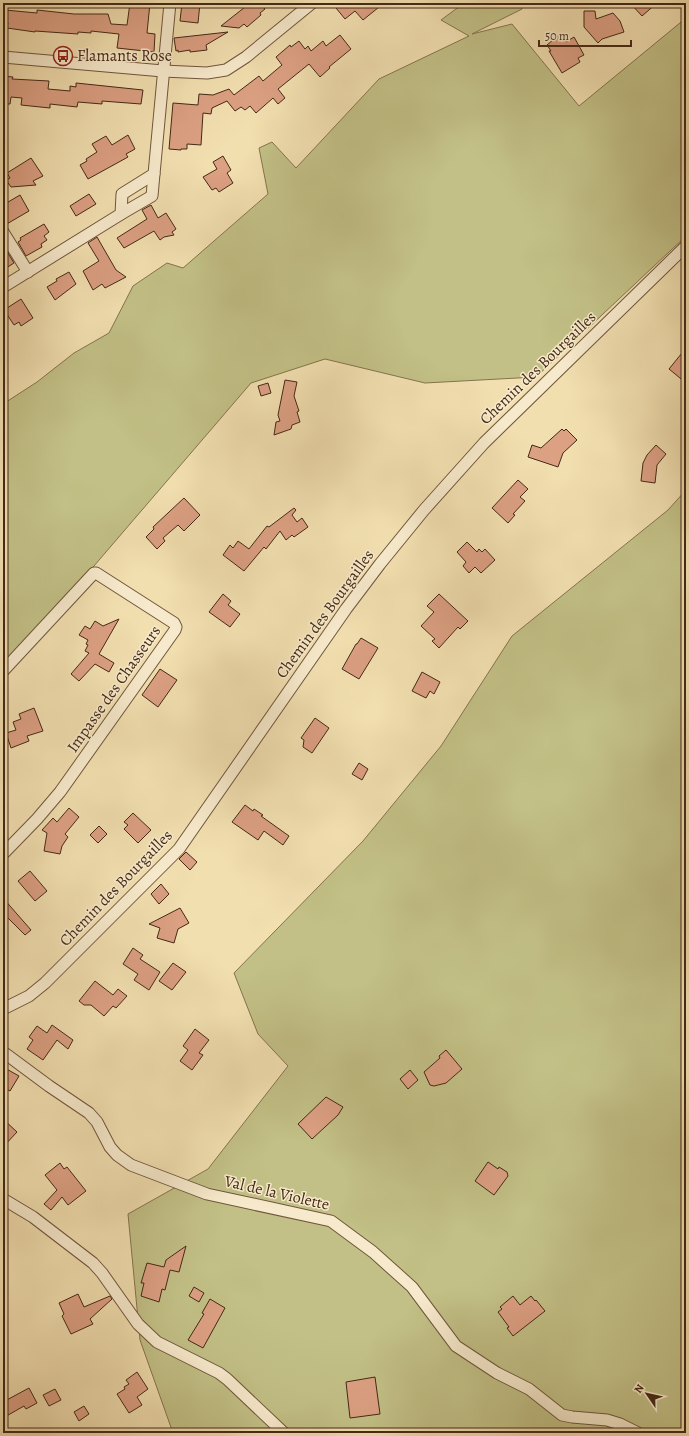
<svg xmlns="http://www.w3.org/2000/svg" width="689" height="1436" font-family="Alegreya,serif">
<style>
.green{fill:#c2c086;stroke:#84744e}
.building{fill:#dca083;stroke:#452916}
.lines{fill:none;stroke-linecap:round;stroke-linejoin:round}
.street-casing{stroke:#70563c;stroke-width:13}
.street{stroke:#f7eacc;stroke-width:11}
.labels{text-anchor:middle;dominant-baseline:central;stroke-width:3;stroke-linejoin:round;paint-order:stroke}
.poi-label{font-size:16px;fill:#452916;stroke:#f7eacc;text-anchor:start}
.street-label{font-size:16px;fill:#452916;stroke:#f7eacc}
</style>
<rect width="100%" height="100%" fill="#f2dfb0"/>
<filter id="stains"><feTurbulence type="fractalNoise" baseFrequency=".005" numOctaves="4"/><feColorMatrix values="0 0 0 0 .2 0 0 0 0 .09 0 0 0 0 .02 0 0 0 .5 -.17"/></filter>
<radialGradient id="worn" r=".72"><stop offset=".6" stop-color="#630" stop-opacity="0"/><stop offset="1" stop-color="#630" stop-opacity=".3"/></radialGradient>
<g class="green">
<polygon points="464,3 522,3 522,9 472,34 512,24 579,106 686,18 686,236 536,377 425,383 325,359 251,383 33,637 3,663 3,404 37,382 74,353 109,333 133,286 167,263 183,268 268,194 259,148 272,142 296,168 379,79 469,36 441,20"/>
<polygon points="686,490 686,1433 173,1433 140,1340 128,1214 208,1169 288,1066 258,1034 234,973 363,841 441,746 512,636 668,510"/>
</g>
<g class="building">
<polygon points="130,3 150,3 147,33 155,34 154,52 117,48 119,34 91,31 91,33 78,32 78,34 35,31 35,32 7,28 8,23 4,23 5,10 37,13 37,10 74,14 108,14 111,24 127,25"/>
<polygon points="182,3 200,3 198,23 180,21"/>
<polygon points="250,3 260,3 265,9 260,13 261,15 247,27 244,24 239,28 221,26"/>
<polygon points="343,3 384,3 363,20 355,11 345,19 336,8"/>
<polygon points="630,3 657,3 642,16"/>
<polygon points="584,11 595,11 596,19 613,13 620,21 624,32 602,39 598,43 584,27"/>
<polygon points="228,32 206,45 207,50 190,52 190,50 178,52 178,50 176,51 174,38"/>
<polygon points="560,34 566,42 574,37 584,55 578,58 580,62 562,73 549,51 551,51 547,45"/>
<polygon points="340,35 351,49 329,67 330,68 320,77 309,64 278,89 285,98 278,104 273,98 256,113 250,106 245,110 241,107 235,111 227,101 212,108 211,114 203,113 201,145 187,144 187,149 181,149 181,150 169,149 173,103 198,105 199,94 213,95 229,89 234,95 259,76 263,81 282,65 276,57 290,45 291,47 299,41 305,49 308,46 311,51 323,41 326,46"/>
<polygon points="3,76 13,77 12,79 49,81 48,89 70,91 70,86 76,87 76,83 143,90 141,104 102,101 102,104 78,102 77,107 50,104 50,108 21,105 22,98 11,97 10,104 3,104"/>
<polygon points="128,135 135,149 126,154 128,157 88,179 80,165 87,161 86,159 97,152 92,144 106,136 112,145"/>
<polygon points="223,156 231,170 227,173 233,183 219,192 216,188 212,190 203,177 217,169 213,162"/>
<polygon points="31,158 43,176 33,181 36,185 11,187 6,180 10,178 7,173"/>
<polygon points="89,194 96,204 76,216 70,206"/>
<polygon points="20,195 29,211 5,225 3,225 3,205"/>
<polygon points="151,205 158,218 166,213 176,229 172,232 174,235 164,237 160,240 154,231 124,248 117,238 147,219 142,210"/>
<polygon points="44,224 49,232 44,236 47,240 41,244 42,247 26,256 18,242 21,240 20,238"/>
<polygon points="97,237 116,270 126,277 105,288 102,284 93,290 83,271 99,261 88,243"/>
<polygon points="6,250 14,263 3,270 3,252"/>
<polygon points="69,272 76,284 55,300 47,287 57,281 56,279"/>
<polygon points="21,299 33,318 21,326 19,322 14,325 4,310"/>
<polygon points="686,348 686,383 669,369"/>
<polygon points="285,380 297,382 294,396 299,411 297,412 300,422 292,425 291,429 274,435 276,422 280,421 278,415"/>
<polygon points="268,383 271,393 261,396 258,386"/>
<polygon points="562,429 564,431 566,429 577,440 563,453 558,467 528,457 532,445 541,448"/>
<polygon points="656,445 666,454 657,465 655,483 641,481 643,463 647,455"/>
<polygon points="518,480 528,489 520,497 525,501 513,514 515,515 508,523 492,508"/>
<polygon points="184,498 200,515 184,531 178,525 163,538 165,541 157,549 146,537 154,529 153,527"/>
<polygon points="294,508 296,510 292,515 297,522 302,518 308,527 294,537 292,535 286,540 280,531 266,549 264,547 244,571 223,555 230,545 233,548 238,541 249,549 267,526 269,527"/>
<polygon points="467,542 477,552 479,549 482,552 485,549 495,560 481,573 475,567 469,573 463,566 466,562 457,552"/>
<polygon points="223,594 231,601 228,605 240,614 230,627 209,612"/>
<polygon points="439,594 468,621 460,629 458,627 439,648 432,641 435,639 421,626 434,612 427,606"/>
<polygon points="119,619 99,654 114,663 109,672 95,664 79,681 71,674 89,653 85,651 88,645 86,644 88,640 79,635 85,626 90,629 95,621 103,626"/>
<polygon points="361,638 378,648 359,679 342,669 356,644 357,644"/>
<polygon points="160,669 177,680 158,707 142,695"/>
<polygon points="422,672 440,682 434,694 430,691 426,698 412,691"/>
<polygon points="34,708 43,731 27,736 29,741 11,748 6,733 16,730 13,722 21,719 19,714"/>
<polygon points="315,718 329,728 312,753 303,747 304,740 301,738"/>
<polygon points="359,763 368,769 362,780 352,774"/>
<polygon points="245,805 253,811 254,809 263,815 261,816 289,836 283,845 264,831 258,840 232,822"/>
<polygon points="69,808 79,817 65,834 68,837 62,846 60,854 44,851 47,833 42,830 53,818 57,822"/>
<polygon points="133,813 151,830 138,843 124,829 128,825 124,822"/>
<polygon points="99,826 107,834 98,843 90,835"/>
<polygon points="186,852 197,862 190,870 179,859"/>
<polygon points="30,871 47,891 35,901 18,881"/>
<polygon points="161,884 169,894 159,904 151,894"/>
<polygon points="3,898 31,930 25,935 3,913"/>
<polygon points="180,908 189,923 178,929 174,943 157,938 160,928 149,924"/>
<polygon points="133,948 143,955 140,959 160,972 149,990 134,980 138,974 123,964"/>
<polygon points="173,963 186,972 172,990 159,981"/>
<polygon points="95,981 113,995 118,989 127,996 116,1008 113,1006 104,1016 91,1005 84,1005 79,1001"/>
<polygon points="52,1025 73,1040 68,1049 57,1040 43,1060 27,1049 33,1040 29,1037 37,1026 47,1033"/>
<polygon points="195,1029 209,1040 199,1053 203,1055 192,1070 180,1061 188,1050 183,1046"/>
<polygon points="446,1050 462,1069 446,1083 434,1086 430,1085 424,1072 440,1058 439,1056"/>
<polygon points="3,1067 19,1076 10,1091 3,1087"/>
<polygon points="410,1070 418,1080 408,1089 400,1079"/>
<polygon points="326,1097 343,1107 338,1115 312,1139 298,1124"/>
<polygon points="3,1119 17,1132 3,1147"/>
<polygon points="488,1162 498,1169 499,1167 507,1172 508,1176 494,1195 475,1181"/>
<polygon points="60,1163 64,1169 67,1167 86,1191 68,1205 62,1197 51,1210 44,1204 57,1190 45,1175"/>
<polygon points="186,1246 179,1272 170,1270 165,1290 162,1289 159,1302 141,1296 144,1283 141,1283 147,1263 164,1267 166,1260"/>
<polygon points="194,1287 204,1293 199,1302 189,1296"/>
<polygon points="78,1294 84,1307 110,1296 112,1299 90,1319 93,1324 71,1334 62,1316 64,1314 59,1303"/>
<polygon points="513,1296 520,1305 531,1296 535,1301 536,1300 545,1311 513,1336 507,1328 509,1327 498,1312 502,1309 500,1307"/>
<polygon points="210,1299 225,1308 203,1348 188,1340 204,1314 202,1313"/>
<polygon points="137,1372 148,1389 137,1397 142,1405 129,1413 117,1394 125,1389 124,1387 129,1384 126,1380"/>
<polygon points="375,1377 380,1414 350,1418 346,1382"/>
<polygon points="29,1388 37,1403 26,1409 24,1406 3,1418 3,1402"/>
<polygon points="55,1389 61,1400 49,1406 43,1395"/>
<polygon points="84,1406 89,1414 79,1421 74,1412"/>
</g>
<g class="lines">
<defs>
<g id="street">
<polyline points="3,57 163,71 207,73 226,70 246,57 312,3"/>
<polyline points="121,214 152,196 154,174"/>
<polyline points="3,232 28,272"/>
<polyline points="3,287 121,214 122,194 154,174 170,3"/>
<polyline points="3,671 94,573 96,573 174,623 176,627 175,630 60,792 37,819 3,854"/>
<polyline points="3,1009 29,996 45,983 179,849 346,609 380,564 424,510 484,443 686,246"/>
<polyline points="3,1052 49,1086 89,1113 97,1122 110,1147 117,1155 131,1165 207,1194 331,1221 373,1252 412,1287 456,1346 497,1373 529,1389 562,1415 572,1417 607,1420 620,1424 638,1433"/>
<polyline points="3,1199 33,1217 93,1263 102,1273 138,1324 157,1342 219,1373 227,1379 284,1433"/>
</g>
</defs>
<use href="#street" class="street-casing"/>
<use href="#street" class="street"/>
</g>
<defs>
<symbol id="bus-ring" viewBox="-11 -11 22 22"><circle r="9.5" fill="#f7eacc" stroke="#8f2418" stroke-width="1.5"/><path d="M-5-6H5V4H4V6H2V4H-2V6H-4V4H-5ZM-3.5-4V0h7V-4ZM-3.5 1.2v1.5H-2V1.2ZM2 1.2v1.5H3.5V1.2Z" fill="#8f2418"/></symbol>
</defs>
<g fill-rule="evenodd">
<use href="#bus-ring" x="52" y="45" width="22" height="22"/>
</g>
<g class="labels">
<g class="poi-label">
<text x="77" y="56">Flamants Rose</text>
</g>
<g class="street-label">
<text transform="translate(538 368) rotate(-44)">Chemin des Bourgailles</text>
<text transform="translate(325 614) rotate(-54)">Chemin des Bourgailles</text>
<text transform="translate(114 689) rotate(-55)">Impasse des Chasseurs</text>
<text transform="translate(116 888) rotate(-46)">Chemin des Bourgailles</text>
<text transform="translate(277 1193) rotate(13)">Val de la Violette</text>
</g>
</g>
<rect width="689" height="1436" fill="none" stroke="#f2dfb0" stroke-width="16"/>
<rect x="4" y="4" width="681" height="1428" fill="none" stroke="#452916" stroke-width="2"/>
<rect x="8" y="8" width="673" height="1420" fill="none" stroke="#452916"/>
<g transform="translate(647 1394) rotate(304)" stroke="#f7eacc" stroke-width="3" paint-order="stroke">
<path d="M0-3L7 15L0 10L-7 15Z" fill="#452916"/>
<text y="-6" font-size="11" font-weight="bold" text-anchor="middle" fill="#452916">N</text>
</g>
<path d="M539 40v6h92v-6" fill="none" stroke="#452916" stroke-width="2"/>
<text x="545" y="40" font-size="12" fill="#452916" stroke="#f7eacc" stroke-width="3" paint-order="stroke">50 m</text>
<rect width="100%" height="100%" filter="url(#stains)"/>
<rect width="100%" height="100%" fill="url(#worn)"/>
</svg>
